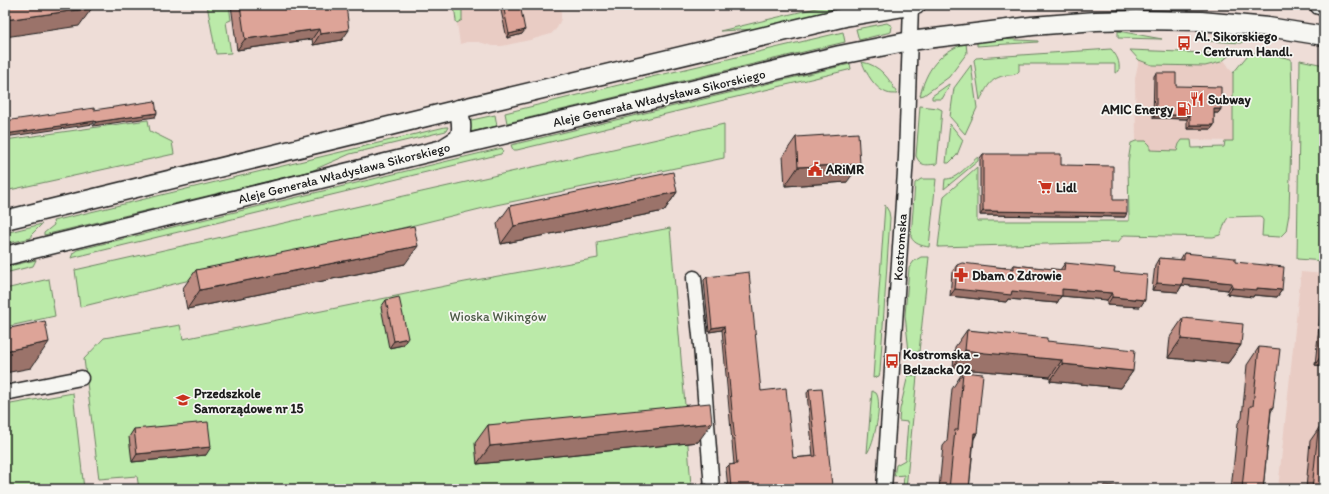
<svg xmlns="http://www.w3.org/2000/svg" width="1329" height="494" font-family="Itim,sans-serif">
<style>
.built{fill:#e9ccc4}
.green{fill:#bbeaa9;stroke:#6c8362}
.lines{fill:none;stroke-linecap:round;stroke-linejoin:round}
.minor-casing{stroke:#1c1c1c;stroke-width:17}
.major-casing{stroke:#1c1c1c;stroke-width:21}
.minor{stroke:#f6f6f2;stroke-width:14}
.major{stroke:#f6f6f2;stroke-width:18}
.wall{fill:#be8d83;stroke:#1c1c1c}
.shaded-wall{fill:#9b736a;stroke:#1c1c1c}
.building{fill:#dda498;stroke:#1c1c1c}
.labels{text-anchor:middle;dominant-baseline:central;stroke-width:3.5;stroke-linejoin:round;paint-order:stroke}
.poi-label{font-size:13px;font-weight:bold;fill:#1c1c1c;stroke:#f6f6f2;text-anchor:start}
.street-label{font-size:13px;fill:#1c1c1c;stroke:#f6f6f2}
.park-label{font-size:13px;fill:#4c5a46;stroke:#f6f6f2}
</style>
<rect width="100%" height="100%" fill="#eeddd7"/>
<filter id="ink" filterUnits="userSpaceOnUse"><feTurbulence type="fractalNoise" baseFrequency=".025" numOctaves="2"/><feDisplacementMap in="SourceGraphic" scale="8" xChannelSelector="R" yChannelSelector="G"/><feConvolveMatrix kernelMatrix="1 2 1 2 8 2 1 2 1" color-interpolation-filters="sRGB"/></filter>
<g filter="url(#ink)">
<g class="built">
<polygon points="462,5 560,5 561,12 561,19 557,28 551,34 530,40 502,46 493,46 479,42 467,42 460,44 457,23 460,22"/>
<polygon points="1139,60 1152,65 1205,66 1216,64 1224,60 1233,73 1233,141 1182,140 1179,144 1178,151 1150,150 1146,141 1136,141 1135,78"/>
<polygon points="1301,272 1324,274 1324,489 1278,489"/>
</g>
<g class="green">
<polygon points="207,5 229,5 231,20 226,22 231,53 216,54"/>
<polygon points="454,5 462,5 462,20 457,23 456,21"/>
<polygon points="829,5 838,5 839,9 755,29 720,31"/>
<polygon points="887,23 892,26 891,32 859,40 856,29"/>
<polygon points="1118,31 1162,39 1118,38"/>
<polygon points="843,32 845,42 507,123 505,113 643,79"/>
<polygon points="1240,36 1243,40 1242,43 1209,41"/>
<polygon points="998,39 1038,41 1038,42 977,46 977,42"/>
<path d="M966 43 967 53 949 77 924 95 920 96C926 70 939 52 966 43Z"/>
<path d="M1111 49C1117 56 1120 61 1119 71L1115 73V64H1019V71C1016 75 1012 75 1007 75 990 78 988 86 980 100L974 60 976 58Z"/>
<polygon points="1130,50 1231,54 1221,62 1205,66 1152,65 1139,60"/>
<path d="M1252 53H1265L1291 59 1292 94 1289 214 1286 231 1280 237 1262 236 1263 220 1260 216 1229 217C1224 221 1224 229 1220 235L1213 237 1124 235 1118 242 938 247 944 196 977 167V221H1129L1128 162 1131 143 1136 141H1146L1150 145V150L1177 151 1179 144 1182 140H1191L1192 148 1224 147 1225 141H1233V73L1247 56Z"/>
<polygon points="1300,60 1324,65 1324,261 1297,259"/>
<path d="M862 62C880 65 890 79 897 94 894 94 890 94 887 93 875 89 866 73 862 62Z"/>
<polygon points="850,64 851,69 848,70 517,150 513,150 511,145"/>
<polygon points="971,65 977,108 965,134 950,117 954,88"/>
<polygon points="949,84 949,87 942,99 932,99 932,96"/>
<path d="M920 106 938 108 942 110 937 164C926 165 921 167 916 156Z"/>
<polygon points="495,115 497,126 470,132 467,121"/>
<polygon points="148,120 150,131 172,142 174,154 5,191 5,140"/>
<polygon points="724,124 724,158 496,205 80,307 75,270"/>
<polygon points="950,124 963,140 957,155 949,163 946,163"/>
<polygon points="445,127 448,127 446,131 350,154 311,171 44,235 44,233 54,225 53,221"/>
<polygon points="502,148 503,151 501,154 71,258 73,253 77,250"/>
<path d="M978 157V161L944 189 945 179C957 180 968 164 978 157Z"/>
<path d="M921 179H936L929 247C922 246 914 244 911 237L915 183Z"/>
<polygon points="885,205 889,212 890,218 880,372 879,376 873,378"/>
<polygon points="42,224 31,235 31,238 5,244 5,233"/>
<polygon points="670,228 685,405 691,486 654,489 139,489 137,476 99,479 84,359 104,338 180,325 183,339 465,282 598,258 597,242"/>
<polygon points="921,257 929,257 919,352 909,352 905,315 909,268 914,261"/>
<polygon points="36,260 33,266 5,273 5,267"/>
<polygon points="49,279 55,316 5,327 5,289"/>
<polygon points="908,375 917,376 906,489 903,489 904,475 894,476 896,465 905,460 908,422 899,421 900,409"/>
<path d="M872 391 876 393C883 402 874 445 867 453Z"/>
<polygon points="73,393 84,489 5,489 5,405"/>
</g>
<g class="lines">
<defs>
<g id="minor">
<polyline points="694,278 701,345 712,489"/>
<polyline points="5,393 81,378"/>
<polyline points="884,489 906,157 911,5"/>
</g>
<g id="major">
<polyline points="1319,5 1324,6"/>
<path d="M444 148C448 145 454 142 458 139 464 131 460 118 459 109"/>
<polyline points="5,220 459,109 845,17 916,5"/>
<polyline points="5,256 443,149 840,55 910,41 1032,26 1096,21 1136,20 1201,21 1268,27 1324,36"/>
</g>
</defs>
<use href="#minor" class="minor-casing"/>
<use href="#major" class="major-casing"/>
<use href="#minor" class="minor"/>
<use href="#major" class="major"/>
</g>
<g class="wall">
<polygon points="231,5 346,5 342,40 313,45 312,39 237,50"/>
<polygon points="501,5 520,5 522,34 507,38 500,6"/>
<polygon points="1156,73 1176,86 1221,109 1218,113 1214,113 1214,125 1211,129 1187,129 1187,119 1153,118 1154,76"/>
<polygon points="796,137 847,182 785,186 783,156"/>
<polygon points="983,154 1061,165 1113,200 1125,217 980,215 980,158"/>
<polygon points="677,192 664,211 501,244 497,224 510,206"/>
<polygon points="1184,253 1235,262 1282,290 1277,297 1254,295 1253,297 1227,294 1228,290 1182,285 1178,292 1152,290 1155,265 1159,258 1180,260"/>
<polygon points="1065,263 1114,272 1145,300 1140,307 1107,305 1107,300 1061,296 1057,303 1008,299 1006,302 950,296 952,272 957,265 1012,268 1014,265 1060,270"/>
<polygon points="405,264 187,309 183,288 196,270"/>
<polygon points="707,277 793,458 813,456 807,393 809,389 830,489 728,489 726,468 729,465 734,464 722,330 709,332 704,280"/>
<polygon points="386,300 403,345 389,348 381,307"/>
<polygon points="1324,303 1324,366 1315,365 1321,307"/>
<polygon points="1183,318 1241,345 1228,363 1168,358 1170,337"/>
<polygon points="967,330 1047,341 1133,371 1121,388 1050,381 1050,377 973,370 953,367 955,347"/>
<polygon points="1259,347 1273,408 1271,412 1263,489 1231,489 1238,423 1242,418 1247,365"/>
<polygon points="963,372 977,433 974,439 969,489 939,489 943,446 947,441 952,389"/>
<polygon points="1324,420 1324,489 1306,489 1310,441 1317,431 1318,429"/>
<polygon points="488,425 698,442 477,464 475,443"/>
<polygon points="134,429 206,455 132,462 129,437"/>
</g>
<g class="shaded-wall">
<polygon points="92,8 79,26 5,37 5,20"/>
<polygon points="319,29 312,39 237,50 245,39"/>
<polygon points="349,30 342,40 313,45 320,34"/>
<polygon points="525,30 522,34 507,38 509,34"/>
<polygon points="1214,109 1221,109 1218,113 1211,113"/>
<polygon points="157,113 155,117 93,126 96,122"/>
<polygon points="1156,115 1190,115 1187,119 1153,118"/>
<polygon points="95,121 93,124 5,137 5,134"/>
<polygon points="1190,125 1214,125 1211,129 1187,129"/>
<polygon points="860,164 847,182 785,186 798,167"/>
<polygon points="677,192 664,211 501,244 514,226"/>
<polygon points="983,211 1127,213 1125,217 980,215"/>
<polygon points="418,246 405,264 187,309 200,290"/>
<polygon points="1183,278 1232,283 1228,290 1182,285 1178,292 1152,290 1157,283"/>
<polygon points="1232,288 1257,288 1282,290 1277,297 1254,295 1253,297 1227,294"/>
<polygon points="955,289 1012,291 1062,289 1112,293 1107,300 1061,296 1057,303 1008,299 1006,302 950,296"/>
<polygon points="1112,297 1145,300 1140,307 1107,305"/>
<polygon points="724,326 722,330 709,332 712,328"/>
<polygon points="408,338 403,345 389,348 394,341"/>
<polygon points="1181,339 1241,345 1228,363 1168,358"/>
<polygon points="49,342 31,368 5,373 5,351"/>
<polygon points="965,350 1062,360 1050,377 973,370 953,367"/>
<polygon points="1320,357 1324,358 1324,366 1315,365"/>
<polygon points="1062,364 1133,371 1121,388 1050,381"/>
<polygon points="712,423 698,442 477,464 490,446"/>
<polygon points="974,433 977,433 966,450"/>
<polygon points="211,447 206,455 132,462 137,454"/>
<polygon points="832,486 830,489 816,489 817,488"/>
</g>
<g class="building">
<polygon points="5,5 92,5 92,8 5,20"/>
<polygon points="240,5 346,5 349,30 320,34 319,29 245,39"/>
<polygon points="503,5 520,5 525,30 509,34"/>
<polygon points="1156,73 1176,73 1176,86 1221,87 1221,109 1214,109 1214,125 1190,125 1190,115 1156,115"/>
<polygon points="155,101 157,113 96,122 95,121 5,134 5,121 94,108 94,110"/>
<polygon points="858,133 860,164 798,167 796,137"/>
<polygon points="983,154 1061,154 1061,165 1113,166 1113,200 1127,200 1127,213 983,211"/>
<polygon points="673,172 677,192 514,226 510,206"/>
<polygon points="414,226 418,246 200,290 196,270"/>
<polygon points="1184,253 1235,258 1235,262 1284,267 1282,290 1257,288 1257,290 1232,288 1232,283 1183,278 1182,285 1157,283 1159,258 1184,260"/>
<polygon points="962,263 1014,269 1014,265 1064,270 1065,263 1115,268 1114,272 1147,275 1145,300 1112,297 1112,293 1062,289 1062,296 1012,291 1011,295 955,289 957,265"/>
<polygon points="749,272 761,391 786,388 793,458 816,456 809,389 822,388 832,486 817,488 818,489 731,489 729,465 737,464 724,326 712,328 707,277"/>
<polygon points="399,297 408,338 394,341 386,300"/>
<polygon points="1183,318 1243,324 1241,345 1181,339"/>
<polygon points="1324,319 1324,358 1320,357"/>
<polygon points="45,321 49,342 5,351 5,329"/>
<polygon points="967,330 1047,338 1047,341 1135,350 1133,371 1062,364 1062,360 985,353 965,350"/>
<polygon points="1259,347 1280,349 1273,408 1271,408 1263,489 1242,489 1250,406 1253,406"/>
<polygon points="963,372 983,374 977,433 974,433 969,489 949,489 955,430 958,430"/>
<polygon points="710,403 712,423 490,446 488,425"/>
<polygon points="208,422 211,447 137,454 134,429"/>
<polygon points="1324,429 1324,489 1312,489 1318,431 1324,431"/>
<polygon points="707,484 708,489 661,489"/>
<polygon points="1104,485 1149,489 1103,489"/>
</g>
</g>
<defs>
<symbol id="bus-bare" viewBox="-9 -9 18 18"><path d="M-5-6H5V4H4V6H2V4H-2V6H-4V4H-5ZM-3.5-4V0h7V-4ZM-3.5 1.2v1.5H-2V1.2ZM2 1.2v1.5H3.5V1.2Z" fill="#c8321e" stroke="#f6f6f2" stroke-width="2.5" paint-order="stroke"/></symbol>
<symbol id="restaurant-bare" viewBox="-9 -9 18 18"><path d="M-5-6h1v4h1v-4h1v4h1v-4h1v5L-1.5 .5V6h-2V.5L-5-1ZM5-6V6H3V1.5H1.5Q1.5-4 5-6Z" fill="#c8321e" stroke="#f6f6f2" stroke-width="2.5" paint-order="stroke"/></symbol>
<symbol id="fuel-bare" viewBox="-9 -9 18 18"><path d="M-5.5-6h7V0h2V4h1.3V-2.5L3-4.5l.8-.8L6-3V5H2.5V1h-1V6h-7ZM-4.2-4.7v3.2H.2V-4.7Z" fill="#c8321e" stroke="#f6f6f2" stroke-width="2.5" paint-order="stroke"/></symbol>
<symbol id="civic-bare" viewBox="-9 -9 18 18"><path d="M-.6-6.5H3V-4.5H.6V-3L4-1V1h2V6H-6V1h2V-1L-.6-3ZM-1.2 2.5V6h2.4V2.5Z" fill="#c8321e" stroke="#f6f6f2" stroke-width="2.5" paint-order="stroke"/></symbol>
<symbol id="supermarket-bare" viewBox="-9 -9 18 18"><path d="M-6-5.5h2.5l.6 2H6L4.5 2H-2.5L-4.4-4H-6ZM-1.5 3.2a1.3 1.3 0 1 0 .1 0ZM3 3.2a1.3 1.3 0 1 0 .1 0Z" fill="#c8321e" stroke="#f6f6f2" stroke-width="2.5" paint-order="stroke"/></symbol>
<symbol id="pharmacy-bare" viewBox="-9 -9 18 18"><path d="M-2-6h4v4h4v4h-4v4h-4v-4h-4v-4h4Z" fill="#c8321e" stroke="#f6f6f2" stroke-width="2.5" paint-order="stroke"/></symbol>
<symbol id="school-bare" viewBox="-9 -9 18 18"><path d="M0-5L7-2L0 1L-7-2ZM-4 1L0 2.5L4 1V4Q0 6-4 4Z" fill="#c8321e" stroke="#f6f6f2" stroke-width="2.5" paint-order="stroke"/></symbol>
</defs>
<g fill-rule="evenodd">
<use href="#bus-bare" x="1174" y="33" width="20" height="20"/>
<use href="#restaurant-bare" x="1187" y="89" width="20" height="20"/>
<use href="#fuel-bare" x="1174" y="99" width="20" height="20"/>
<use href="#civic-bare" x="805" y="159" width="20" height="20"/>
<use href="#supermarket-bare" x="1035" y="177" width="20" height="20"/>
<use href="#pharmacy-bare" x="951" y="265" width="20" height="20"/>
<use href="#bus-bare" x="882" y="351" width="20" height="20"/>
<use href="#school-bare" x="173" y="390" width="20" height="20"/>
</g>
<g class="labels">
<g class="poi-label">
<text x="1195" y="36">Al. Sikorskiego<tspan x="1195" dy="15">- Centrum Handl.</tspan></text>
<text x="1208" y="99">Subway</text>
<text x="1173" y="109" text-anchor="end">AMIC Energy</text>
<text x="826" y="169">ARiMR</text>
<text x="1056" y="187">Lidl</text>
<text x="972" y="275">Dbam o Zdrowie</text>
<text x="903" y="354">Kostromska -<tspan x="903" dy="15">Belzacka 02</tspan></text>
<text x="194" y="393">Przedszkole<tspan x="194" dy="15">Samorządowe nr 15</tspan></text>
</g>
<g class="street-label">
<text transform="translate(659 98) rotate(-13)">Aleje Generała Władysława Sikorskiego</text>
<text transform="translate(344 173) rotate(-14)">Aleje Generała Władysława Sikorskiego</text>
<text transform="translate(900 247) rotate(-86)">Kostromska</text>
</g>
<g class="park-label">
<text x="498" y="316">Wioska Wikingów</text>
</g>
</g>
<rect width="1329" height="494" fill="none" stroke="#f6f6f2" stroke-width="20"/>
<rect x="10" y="10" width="1309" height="474" fill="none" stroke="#1c1c1c" stroke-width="1.5" filter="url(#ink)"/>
</svg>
